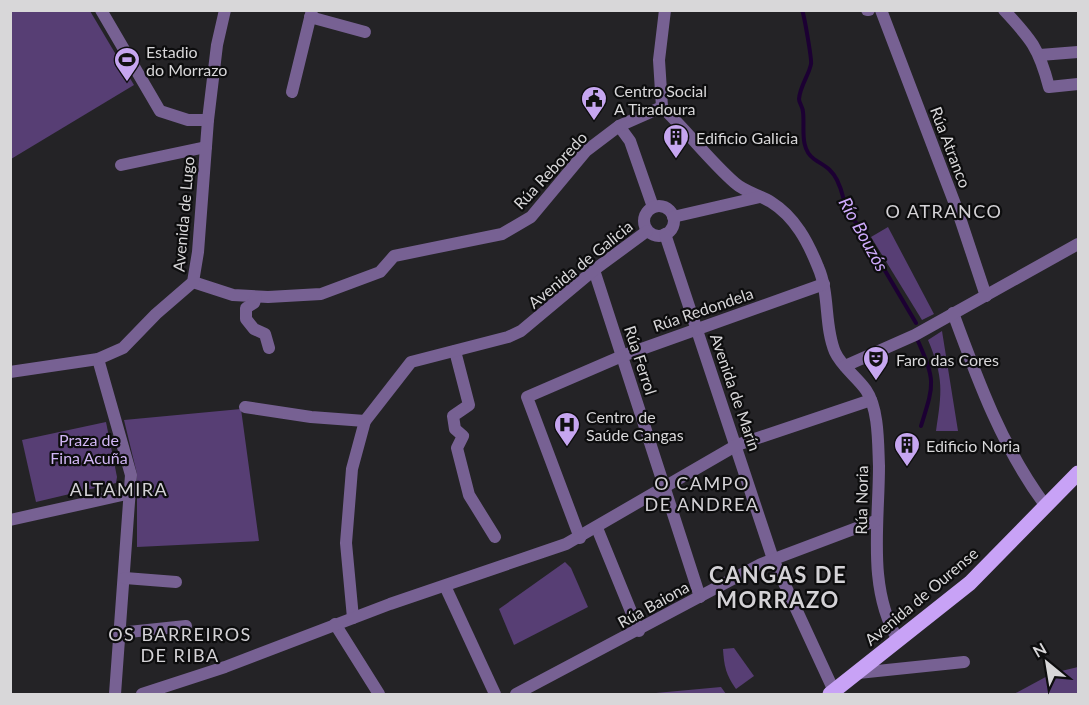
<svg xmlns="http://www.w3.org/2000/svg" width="1089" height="705" font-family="Lato,sans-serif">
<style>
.green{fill:#573e74}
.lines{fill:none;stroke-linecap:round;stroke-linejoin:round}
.stream{stroke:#1c0033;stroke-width:4}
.minor{stroke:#776193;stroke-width:12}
.tertiary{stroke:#776193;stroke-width:12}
.primary{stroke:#c8a2f6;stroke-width:15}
.labels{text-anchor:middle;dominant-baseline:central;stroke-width:4.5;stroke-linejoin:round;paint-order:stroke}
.poi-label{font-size:16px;fill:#d8d7d9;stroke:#0d0d0e;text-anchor:start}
.street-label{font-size:16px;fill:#d8d7d9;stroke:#0d0d0e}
.park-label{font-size:16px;fill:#d1b6f4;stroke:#0d0d0e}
.neighbourhood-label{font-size:18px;letter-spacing:1.5px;fill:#d4d2d6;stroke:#0d0d0e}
.water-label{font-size:18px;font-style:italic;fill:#cfabfd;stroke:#0d0d0e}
.district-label{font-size:22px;font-weight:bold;letter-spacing:1.5px;fill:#d4d2d6;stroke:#0d0d0e}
</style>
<rect width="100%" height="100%" fill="#242326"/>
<g class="green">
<polygon points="10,11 90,11 134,85 11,159"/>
<polygon points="888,227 934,314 922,320 871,237"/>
<path d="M942 331 958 431H936C942 392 944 378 928 340Z"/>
<polygon points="241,409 259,541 137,547 137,474 124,420"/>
<polygon points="106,422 117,477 116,483 36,502 22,440"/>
<polygon points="565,562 571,568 588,607 514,645 499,609"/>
<path d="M734 648 754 676 736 689C726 675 724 666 723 649Z"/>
<polygon points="1078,667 1078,694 1014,694 1053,673"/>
<polygon points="721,687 726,694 645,694"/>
</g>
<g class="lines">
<g class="stream">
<path d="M802 10C804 14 812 60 811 64 809 75 800 86 799 99 799 103 803 107 803 112 805 127 799 148 814 159 824 166 831 168 837 180 847 200 840 205 858 225L916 323"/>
<path d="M918 341C936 382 934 384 921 426"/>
</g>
<g class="minor">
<polyline points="101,10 160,111 188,120 208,120"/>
<polyline points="867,10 869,10"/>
<polyline points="881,10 958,212 986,296"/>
<path d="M1004 10C1031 39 1039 48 1049 87L1078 84"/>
<polyline points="310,17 365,32"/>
<polyline points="1040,55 1078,52"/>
<polyline points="292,92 312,10"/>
<path d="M662 107C688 132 709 160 735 183 745 192 760 195 771 202 795 217 808 242 818 267 830 294 824 326 835 352 841 366 857 377 866 390 879 409 878 444 879 466 879 524 867 588 898 640"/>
<polyline points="662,107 659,60 665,10"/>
<polyline points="619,126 630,141 653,207"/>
<polyline points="121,165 206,147"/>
<circle cx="659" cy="221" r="15"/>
<polyline points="673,217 760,197"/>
<polyline points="665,234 773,559 834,691"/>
<polyline points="594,270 700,597"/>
<polyline points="193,282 233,295 268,297 321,294 380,272 394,256 502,234 531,217 586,151 619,126 662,107"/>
<polyline points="256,297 254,303 246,308 246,319 254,329 265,334 269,348"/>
<path d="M953 313C978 381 1002 447 1045 505"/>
<polyline points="455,351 469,405 453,416 455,429 463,436 457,448 469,495 495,537"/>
<polyline points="98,359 131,475 115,694"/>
<polyline points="845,366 915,335 1078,244"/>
<polyline points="245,407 311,417 365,421"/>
<polyline points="10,520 131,493"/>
<polyline points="597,528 639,631"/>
<polyline points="580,538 527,397 622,356 824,284"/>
<polyline points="125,578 176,582"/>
<polyline points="445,586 495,694"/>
<polyline points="353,618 346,543 352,469 365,421 411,362 508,337 521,331 594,270 647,231"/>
<polyline points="335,624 379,694"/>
<polyline points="119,633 186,626"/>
<polyline points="858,673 964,662"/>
<polyline points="142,694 225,667 390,604 566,544 737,445 871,400"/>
<polyline points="516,694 761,564 875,521"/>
</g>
<polyline class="tertiary" points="10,372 98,359 123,348 156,314 193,282 198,252 208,120 217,45 225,10"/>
<polyline class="primary" points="830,694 970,583 1078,473"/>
</g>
<defs>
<symbol id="stadium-pin" viewBox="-11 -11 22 30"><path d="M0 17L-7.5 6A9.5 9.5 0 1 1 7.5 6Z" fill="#c6a6f0" stroke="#0d0d0e"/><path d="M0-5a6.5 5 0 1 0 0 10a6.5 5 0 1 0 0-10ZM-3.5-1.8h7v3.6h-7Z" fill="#111"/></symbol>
<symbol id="civic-pin" viewBox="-11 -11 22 30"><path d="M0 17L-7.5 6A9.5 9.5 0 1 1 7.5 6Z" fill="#c6a6f0" stroke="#0d0d0e"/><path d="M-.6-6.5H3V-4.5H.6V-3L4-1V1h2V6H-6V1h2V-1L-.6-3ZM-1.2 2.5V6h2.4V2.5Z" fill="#111"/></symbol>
<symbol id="building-pin" viewBox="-11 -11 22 30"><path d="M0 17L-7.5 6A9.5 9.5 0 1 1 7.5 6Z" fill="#c6a6f0" stroke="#0d0d0e"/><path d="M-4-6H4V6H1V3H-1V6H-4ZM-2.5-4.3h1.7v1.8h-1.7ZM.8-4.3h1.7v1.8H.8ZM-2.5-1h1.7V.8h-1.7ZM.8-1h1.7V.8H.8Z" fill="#111"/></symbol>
<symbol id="theatre-pin" viewBox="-11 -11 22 30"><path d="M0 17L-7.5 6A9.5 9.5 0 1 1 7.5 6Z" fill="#c6a6f0" stroke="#0d0d0e"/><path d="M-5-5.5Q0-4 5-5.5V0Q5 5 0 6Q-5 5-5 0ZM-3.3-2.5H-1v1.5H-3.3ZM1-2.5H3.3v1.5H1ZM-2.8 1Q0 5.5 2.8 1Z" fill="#111"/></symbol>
<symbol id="hospital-pin" viewBox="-11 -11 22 30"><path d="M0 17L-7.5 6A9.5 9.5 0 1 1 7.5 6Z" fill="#c6a6f0" stroke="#0d0d0e"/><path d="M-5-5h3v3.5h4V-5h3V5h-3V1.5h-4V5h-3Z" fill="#111"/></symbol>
</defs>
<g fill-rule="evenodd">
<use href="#stadium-pin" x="112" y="45" width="30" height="40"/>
<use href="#civic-pin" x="579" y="84" width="30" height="40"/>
<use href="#building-pin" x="661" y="122" width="30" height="40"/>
<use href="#theatre-pin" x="861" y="344" width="30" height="40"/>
<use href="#hospital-pin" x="552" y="410" width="30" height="40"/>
<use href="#building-pin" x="892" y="430" width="30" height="40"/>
</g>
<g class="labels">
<g class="poi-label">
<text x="146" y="51">Estadio<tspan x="146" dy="18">do Morrazo</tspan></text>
<text x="614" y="90">Centro Social<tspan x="614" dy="18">A Tiradoura</tspan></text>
<text x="696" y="137">Edificio Galicia</text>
<text x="896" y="359">Faro das Cores</text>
<text x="586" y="416">Centro de<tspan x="586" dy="18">Saúde Cangas</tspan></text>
<text x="926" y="445">Edificio Noria</text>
</g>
<g class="street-label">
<text transform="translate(951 147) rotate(69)">Rúa Atranco</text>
<text transform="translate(550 170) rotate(-47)">Rúa Reboredo</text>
<text transform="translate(183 214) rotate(-85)">Avenida de Lugo</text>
<text transform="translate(580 264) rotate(-39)">Avenida de Galicia</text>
<text transform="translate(703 309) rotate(-19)">Rúa Redondela</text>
<text transform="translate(641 360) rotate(72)">Rúa Ferrol</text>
<text transform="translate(736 392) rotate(71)">Avenida de Marín</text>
<text transform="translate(861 500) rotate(-89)">Rúa Noria</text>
<text transform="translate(921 596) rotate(-40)">Avenida de Ourense</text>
<text transform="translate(653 604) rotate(-29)">Rúa Baiona</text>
</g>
<g class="park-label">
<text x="89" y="439">Praza de<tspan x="89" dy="18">Fina Acuña</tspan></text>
</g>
<g class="neighbourhood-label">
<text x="944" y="211">O ATRANCO</text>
<text x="702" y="483">O CAMPO<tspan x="702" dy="21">DE ANDREA</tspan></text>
<text x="119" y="489">ALTAMIRA</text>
<text x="180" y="634">OS BARREIROS<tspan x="180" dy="21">DE RIBA</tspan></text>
</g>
<g class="water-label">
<text transform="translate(864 234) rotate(61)">Río Bouzós</text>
</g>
<g class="district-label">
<text x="778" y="574">CANGAS DE<tspan x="778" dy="25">MORRAZO</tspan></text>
</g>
</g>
<rect width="1089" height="705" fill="none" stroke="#d8d7d9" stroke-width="24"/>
<g transform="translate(1047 663) rotate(330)" stroke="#0d0d0e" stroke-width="4.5" paint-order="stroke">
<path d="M0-4.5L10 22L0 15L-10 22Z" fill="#d8d7d9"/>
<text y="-9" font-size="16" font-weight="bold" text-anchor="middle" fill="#d8d7d9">N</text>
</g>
</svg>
